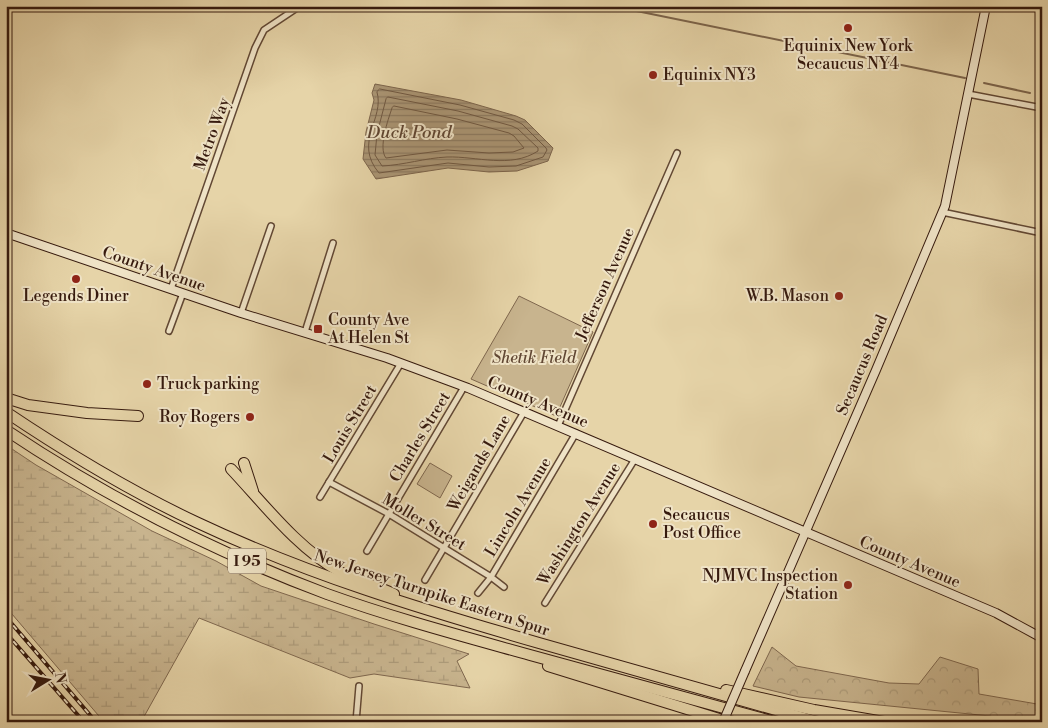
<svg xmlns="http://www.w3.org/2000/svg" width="1048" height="728" font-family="'Libre Bodoni',serif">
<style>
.green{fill:#c8b48e;stroke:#7f674e}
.forest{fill:url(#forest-crowns);stroke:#7f674e}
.wetland{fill:url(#wetland-marsh);stroke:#7f674e}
.water{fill:url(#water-rules);stroke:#7c644b}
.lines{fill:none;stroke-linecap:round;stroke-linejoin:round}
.shore{stroke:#705841;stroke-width:1}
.stream{stroke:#7c644b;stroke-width:2}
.street-casing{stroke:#624834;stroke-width:8}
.secondary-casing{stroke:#361a0e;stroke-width:10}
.highway-casing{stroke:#361a0e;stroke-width:12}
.street{stroke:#efe3c6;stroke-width:5}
.secondary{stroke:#efe3c6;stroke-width:8}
.highway{stroke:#e6d4a8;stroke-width:10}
.rail-casing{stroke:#361a0e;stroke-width:4}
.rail{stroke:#efe3c6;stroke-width:2;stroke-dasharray:5.5;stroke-linecap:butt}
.secondary-bridge-casing{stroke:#361a0e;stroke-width:10;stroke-linecap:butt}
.secondary-bridge{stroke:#efe3c6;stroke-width:8}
.poi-dot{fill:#8f2418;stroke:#efe3c6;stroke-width:2}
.labels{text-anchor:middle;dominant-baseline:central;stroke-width:4;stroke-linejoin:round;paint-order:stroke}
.shield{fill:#efe3c6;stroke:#6e5645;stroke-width:1}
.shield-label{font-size:15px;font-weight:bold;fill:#361a0e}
.poi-label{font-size:16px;fill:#361a0e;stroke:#efe3c6;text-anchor:start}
.street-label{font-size:16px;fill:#361a0e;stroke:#efe3c6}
.park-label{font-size:16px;font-style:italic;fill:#624834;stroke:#efe3c6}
.water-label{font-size:18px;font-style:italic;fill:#5f4532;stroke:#efe3c6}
</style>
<defs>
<pattern id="forest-crowns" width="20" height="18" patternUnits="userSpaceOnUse" patternTransform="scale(1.25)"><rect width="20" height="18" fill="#c8b48e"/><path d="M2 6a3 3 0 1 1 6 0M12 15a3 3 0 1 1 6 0" fill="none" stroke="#ac9a79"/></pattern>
<pattern id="wetland-marsh" width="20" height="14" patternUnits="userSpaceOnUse" patternTransform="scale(1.25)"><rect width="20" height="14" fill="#c8b48e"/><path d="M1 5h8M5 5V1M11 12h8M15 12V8" fill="none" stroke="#ac9a79"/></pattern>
<pattern id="water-rules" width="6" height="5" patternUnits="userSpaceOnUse" patternTransform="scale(1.25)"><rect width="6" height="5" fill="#aa9574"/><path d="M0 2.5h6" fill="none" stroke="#8b795e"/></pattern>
</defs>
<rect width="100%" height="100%" fill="#e6d4a8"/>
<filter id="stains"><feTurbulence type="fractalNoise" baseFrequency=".004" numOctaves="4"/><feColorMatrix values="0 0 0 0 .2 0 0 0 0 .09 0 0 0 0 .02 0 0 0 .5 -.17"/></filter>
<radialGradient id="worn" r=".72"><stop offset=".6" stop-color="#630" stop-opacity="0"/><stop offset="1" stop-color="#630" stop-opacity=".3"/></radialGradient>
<g class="green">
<polygon points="519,296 593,332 556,416 471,379"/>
<polygon points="430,463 452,476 440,498 417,484"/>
</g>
<polygon class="forest" points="772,647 796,666 889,683 919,684 940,657 978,669 979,694 1037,704 1036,711 1042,717 1042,722 1010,722 990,716 799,697 753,686"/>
<polygon class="wetland" points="6,445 36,465 152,531 216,561 261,586 374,624 469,654 457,661 470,688 374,674 350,678 199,618 141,722 104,722 6,607"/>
<polygon class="water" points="375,84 461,100 516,116 525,120 553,148 548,161 517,171 489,172 448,168 376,179 363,159 366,132 374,100 372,93"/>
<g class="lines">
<g class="shore">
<path d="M380 89 460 105 514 120 522 124 546 148 547 150 543 157 516 166 489 167 448 163 379 173C353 142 385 119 377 92Z"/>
<path d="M388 97 458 111 512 126 518 129 538 148V151C510 169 477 156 447 157 425 158 404 165 382 166L375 155 377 134 386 99Z"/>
<path d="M394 106 457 119 509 133 514 136 524 148 513 152 489 153 447 150 386 158C378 148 388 120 392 108Z"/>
</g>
<g class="stream">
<polyline points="612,6 965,78"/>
<polyline points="984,83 1030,93"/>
</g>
<defs>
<g id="street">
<polyline points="968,94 1042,108"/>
<polyline points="942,212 1042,233"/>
<polyline points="171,289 255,48 264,30 300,6"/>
<polyline points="241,313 271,226"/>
<polyline points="169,331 183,293"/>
<polyline points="305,332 333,243"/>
<polyline points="558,426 677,153"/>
<polyline points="329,482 389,514 491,577 504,587"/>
<polyline points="320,497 401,363"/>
<polyline points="367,551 464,387"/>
<polyline points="425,580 524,412"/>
<polyline points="478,593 491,577 576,433"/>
<polyline points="545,603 635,459"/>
<polyline points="356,722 359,686"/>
</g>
<g id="secondary">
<polyline points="6,233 241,313 387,358 468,388 996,613 1042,638"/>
<polyline points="745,671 876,370 945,206 986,6"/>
</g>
<g id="highway">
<polyline points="6,398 28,405 87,413 138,416"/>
<path d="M6 412C67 453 130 491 196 522 308 575 421 609 539 643 632 670 725 696 818 722"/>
<path d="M6 430C106 497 215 552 327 594 394 618 462 636 530 655 612 677 693 700 775 722"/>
<polyline points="244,463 253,491"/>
<path d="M231 469C264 504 297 548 340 572 357 581 377 586 394 594"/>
<polyline points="548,666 729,722"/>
<polyline points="726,690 814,710 884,722"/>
</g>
</defs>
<use href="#street" class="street-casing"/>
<use href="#secondary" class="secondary-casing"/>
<use href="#highway" class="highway-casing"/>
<use href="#street" class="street"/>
<use href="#secondary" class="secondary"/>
<use href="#highway" class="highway"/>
<defs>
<g id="rail">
<polyline points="6,617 96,722"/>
<polyline points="6,633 84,722"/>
</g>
</defs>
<use href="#rail" class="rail-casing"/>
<use href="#rail" class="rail"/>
<defs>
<polyline id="secondary-bridge" points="723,722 745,671"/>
</defs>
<use href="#secondary-bridge" class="secondary-bridge-casing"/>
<use href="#secondary-bridge" class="secondary-bridge"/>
</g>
<g class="poi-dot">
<circle cx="848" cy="28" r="5"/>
<circle cx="653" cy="75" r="5"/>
<circle cx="76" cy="279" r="5"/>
<circle cx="839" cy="296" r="5"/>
<rect x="313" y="324" width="10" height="10" rx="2.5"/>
<circle cx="147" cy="384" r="5"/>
<circle cx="250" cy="417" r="5"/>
<circle cx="653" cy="524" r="5"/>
<circle cx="848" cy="585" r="5"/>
</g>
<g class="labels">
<rect class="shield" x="228" y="548.5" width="38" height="25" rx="4"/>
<g class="shield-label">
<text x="247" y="561">I 95</text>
</g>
<g class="poi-label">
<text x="848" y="46" text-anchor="middle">Equinix New York<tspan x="848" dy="18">Secaucus NY4</tspan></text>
<text x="663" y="75">Equinix NY3</text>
<text x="76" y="296" text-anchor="middle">Legends Diner</text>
<text x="829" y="296" text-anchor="end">W.B. Mason</text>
<text x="328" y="320">County Ave<tspan x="328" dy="18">At Helen St</tspan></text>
<text x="157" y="384">Truck parking</text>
<text x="240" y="417" text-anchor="end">Roy Rogers</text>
<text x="663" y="515">Secaucus<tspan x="663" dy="18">Post Office</tspan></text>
<text x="838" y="576" text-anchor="end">NJMVC Inspection<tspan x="838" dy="18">Station</tspan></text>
</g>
<g class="street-label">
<text transform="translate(212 134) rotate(-70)">Metro Way</text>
<text transform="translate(154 269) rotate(19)">County Avenue</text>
<text transform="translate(605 284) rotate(-66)">Jefferson Avenue</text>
<text transform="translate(862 365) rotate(-67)">Secaucus Road</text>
<text transform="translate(538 402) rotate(23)">County Avenue</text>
<text transform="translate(350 424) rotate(-59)">Louis Street</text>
<text transform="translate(420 437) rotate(-59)">Charles Street</text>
<text transform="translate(479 463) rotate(-60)">Weigands Lane</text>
<text transform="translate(518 507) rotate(-59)">Lincoln Avenue</text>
<text transform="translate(424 522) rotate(31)">Moller Street</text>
<text transform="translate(579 524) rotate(-58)">Washington Avenue</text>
<text transform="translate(910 562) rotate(23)">County Avenue</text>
<text transform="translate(432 593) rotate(18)">New Jersey Turnpike Eastern Spur</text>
</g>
<g class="park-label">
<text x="534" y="358">Shetik Field</text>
</g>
<g class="water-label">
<text x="409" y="132">Duck Pond</text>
</g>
</g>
<rect width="1048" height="728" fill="none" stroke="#e6d4a8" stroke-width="25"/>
<rect x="8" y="8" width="1033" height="713" fill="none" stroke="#361a0e" stroke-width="2.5"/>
<rect x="12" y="12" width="1023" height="703" fill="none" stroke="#361a0e"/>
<g transform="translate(48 680) rotate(80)" stroke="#efe3c6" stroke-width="4" paint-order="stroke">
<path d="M0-4L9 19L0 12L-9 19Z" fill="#361a0e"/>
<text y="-8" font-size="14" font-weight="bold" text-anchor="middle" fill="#361a0e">N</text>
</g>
<rect width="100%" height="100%" filter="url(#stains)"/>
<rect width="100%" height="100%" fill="url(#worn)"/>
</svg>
